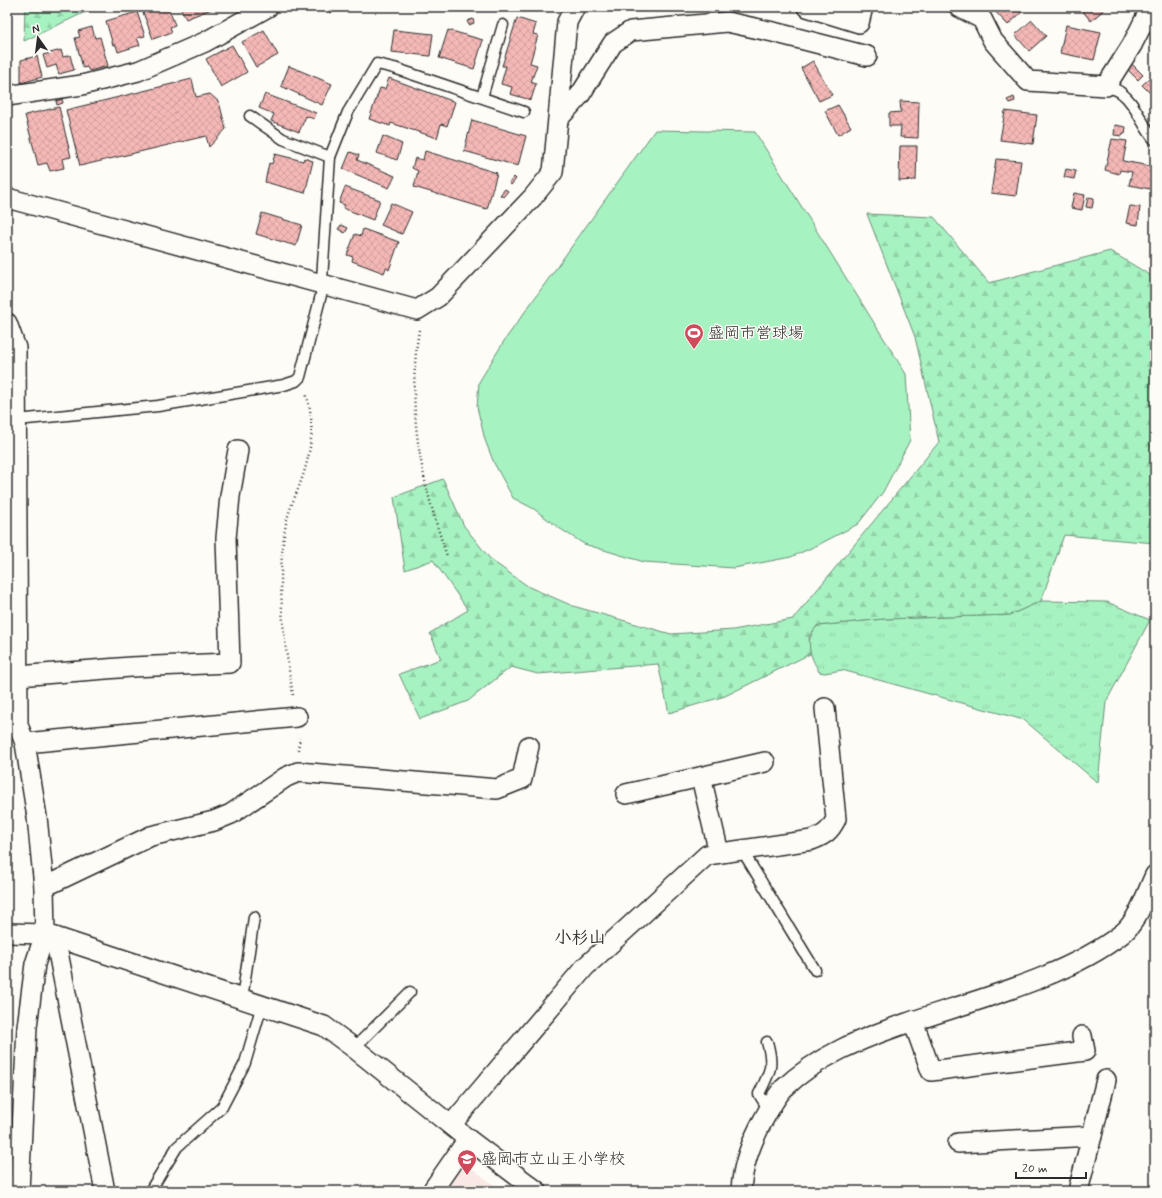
<svg xmlns="http://www.w3.org/2000/svg" width="1162" height="1198" font-family="Mynerve,'Klee One',sans-serif">
<style>
.built{fill:#fae8e4}
.grass{fill:url(#grass-tufts);stroke:#698e76}
.forest{fill:url(#forest-firs);stroke:#698e76}
.pitch{fill:#a7f2c1;stroke:#698e76}
.building{fill:url(#building-cross-hatch);stroke:#2b2b2b}
.lines{fill:none;stroke-linecap:round;stroke-linejoin:round}
.service-casing{stroke:#2b2b2b;stroke-width:13}
.minor-casing{stroke:#2b2b2b;stroke-width:22}
.path{stroke:#2b2b2b;stroke-width:2.5;stroke-dasharray:1 3;stroke-linecap:butt}
.service{stroke:#fdfcf7;stroke-width:10}
.minor{stroke:#fdfcf7;stroke-width:19}
.labels{text-anchor:middle;dominant-baseline:central;stroke-width:3;stroke-linejoin:round;paint-order:stroke}
.poi-label{font-size:16px;fill:#2b2b2b;stroke:#fdfcf7;text-anchor:start}
.neighbourhood-label{font-size:17px;font-weight:bold;fill:#2b2b2b;stroke:#fdfcf7}
</style>
<defs>
<pattern id="grass-tufts" width="24" height="20" patternUnits="userSpaceOnUse"><rect width="24" height="20" fill="#a7f2c1"/><path d="M3 7l-1-3M5 7V3M7 7l1-3M15 17l-1-3M17 17v-4M19 17l1-3" fill="none" stroke="#90d0a6"/></pattern>
<pattern id="forest-firs" width="22" height="20" patternUnits="userSpaceOnUse"><rect width="22" height="20" fill="#a7f2c1"/><path d="M5 1l3.5 6h-7zM16 11l3.5 6h-7z" fill="#90d0a6"/></pattern>
<pattern id="building-cross-hatch" width="8" height="8" patternUnits="userSpaceOnUse"><rect width="8" height="8" fill="#f4b8b6"/><path d="M0 0l8 8M0 8l8-8" fill="none" stroke="#d19e9d"/></pattern>
</defs>
<rect width="100%" height="100%" fill="#fdfcf7"/>
<filter id="ink" filterUnits="userSpaceOnUse"><feTurbulence type="fractalNoise" baseFrequency=".025" numOctaves="2"/><feDisplacementMap in="SourceGraphic" scale="8" xChannelSelector="R" yChannelSelector="G"/><feConvolveMatrix kernelMatrix="1 2 1 2 8 2 1 2 1" color-interpolation-filters="sRGB"/></filter>
<g filter="url(#ink)">
<polygon class="built" points="463,1161 501,1191 441,1191"/>
<path class="grass" d="M1041 601 1107 602 1150 620 1106 702 1098 783 1024 720 842 670 825 673 819 672C810 654 803 643 817 626L883 619 1010 615Z"/>
<g class="forest">
<polygon points="25,7 96,7 24,41"/>
<polygon points="867,214 934,217 989,283 1110,251 1155,278 1155,543 1064,535 1041,601 1010,615 883,619 817,626 809,636 810,654 725,696 669,713 658,664 538,674 511,667 468,701 420,719 399,674 441,659 430,633 468,610 433,560 405,570 394,497 443,479 464,526 491,560 529,587 573,606 671,634 733,630 793,619 939,442 915,337"/>
</g>
<polygon class="pitch" points="655,130 755,132 906,374 910,440 883,492 858,524 818,545 791,557 734,568 644,562 584,544 559,528 534,509 513,498 494,463 485,440 477,407 479,382 504,341"/>
<g class="building">
<polygon points="141,7 168,7 175,25 170,27 172,32 153,39"/>
<polygon points="180,7 214,7 214,8 186,19"/>
<polygon points="326,7 341,7 330,13"/>
<polygon points="423,7 431,7 425,11"/>
<polygon points="993,7 1021,7 1024,10 1008,25 992,8"/>
<polygon points="1079,7 1107,7 1091,21"/>
<polygon points="137,12 145,36 137,38 140,45 118,52 116,45 113,45 106,21"/>
<polygon points="517,18 536,24 533,34 538,35 530,63 537,65 531,82 536,84 531,100 510,94 512,87 501,84 506,66 502,66"/>
<polygon points="473,19 474,23 469,25 467,21"/>
<polygon points="1032,20 1046,36 1029,51 1015,35"/>
<polygon points="1066,25 1101,32 1094,60 1060,53"/>
<polygon points="92,27 95,38 100,37 108,66 89,71 87,67 83,68 75,38 80,37 78,31"/>
<polygon points="264,30 278,55 256,67 242,42"/>
<polygon points="394,30 433,34 430,56 391,52"/>
<polygon points="448,30 483,40 474,69 439,58"/>
<polygon points="232,45 247,72 221,87 206,59"/>
<polygon points="61,50 63,57 70,55 74,70 59,74 56,65 47,68 43,55"/>
<polygon points="37,56 42,77 21,83 21,60"/>
<polygon points="813,61 832,95 819,101 801,68"/>
<polygon points="1132,64 1143,75 1138,80 1127,69"/>
<polygon points="289,66 332,84 322,105 281,86"/>
<polygon points="1155,74 1155,104 1151,100 1154,97 1142,85"/>
<polygon points="389,78 455,102 447,126 441,124 437,138 391,123 390,126 369,119 380,88 385,89"/>
<polygon points="192,79 196,97 210,94 219,102 226,129 209,147 206,136 80,166 66,110"/>
<polygon points="265,94 316,113 314,119 306,116 299,132 271,121 274,114 259,108"/>
<polygon points="1014,97 1015,101 1009,103 1007,100"/>
<polygon points="62,99 63,103 57,105 56,101"/>
<polygon points="900,101 919,102 918,138 900,137 901,126 889,126 889,113 901,112"/>
<polygon points="838,105 851,127 838,135 825,111"/>
<polygon points="59,107 71,157 62,159 64,168 50,171 47,163 38,165 25,115"/>
<polygon points="1005,111 1037,115 1033,144 1000,140"/>
<polygon points="472,120 526,136 518,166 464,151"/>
<polygon points="1115,125 1126,127 1125,134 1123,133 1122,136 1114,135"/>
<polygon points="383,136 402,144 397,160 377,153"/>
<polygon points="1112,139 1127,141 1123,161 1155,167 1155,190 1129,185 1132,172 1120,170 1119,174 1105,170"/>
<polygon points="900,146 917,146 916,180 899,181"/>
<polygon points="425,151 497,173 487,209 414,187 418,171 412,168 415,158 423,160"/>
<polygon points="350,152 359,155 357,160 395,176 389,188 343,169"/>
<polygon points="275,154 303,161 304,158 313,161 305,193 265,182 269,163 272,164"/>
<polygon points="996,159 1021,161 1016,196 991,193"/>
<polygon points="1066,169 1076,171 1074,179 1064,177"/>
<polygon points="514,177 516,179 511,185 509,183"/>
<polygon points="345,187 380,200 373,220 343,208 345,205 339,203"/>
<polygon points="505,189 508,191 503,197 500,195"/>
<polygon points="1074,193 1085,195 1082,210 1071,208"/>
<polygon points="1088,197 1094,198 1092,208 1086,207"/>
<polygon points="391,203 412,212 402,234 381,225"/>
<polygon points="1130,206 1140,207 1138,225 1126,223"/>
<polygon points="262,213 302,225 296,246 256,234"/>
<polygon points="341,225 348,228 345,233 338,229"/>
<polygon points="363,229 399,242 389,270 386,268 384,273 352,261 353,257 347,255 355,234 361,236"/>
</g>
<g class="lines">
<defs>
<g id="service">
<path d="M1106 86C1110 88 1116 89 1120 92 1136 103 1142 126 1155 140"/>
<polyline points="482,97 503,25"/>
<polyline points="250,116 283,139 330,157"/>
<polyline points="17,420 158,406 284,385 296,381 300,377 321,295 330,157 348,112 377,64 394,68 524,112"/>
<polyline points="742,850 815,970"/>
<polyline points="242,999 254,917"/>
<path d="M767 1042C774 1066 770 1072 759 1094L769 1110"/>
<polyline points="354,1048 410,992"/>
<polyline points="150,1191 177,1147 222,1107 245,1063 262,1005"/>
</g>
<g id="minor">
<polyline points="807,7 859,23 863,7"/>
<polyline points="959,7 982,19 993,41 1028,81 1106,86 1132,45 1149,11"/>
<polyline points="7,96 82,85 138,71 205,42 268,7"/>
<polyline points="559,118 580,95 613,43 631,31 727,22 773,32 867,56"/>
<polyline points="7,198 417,310 438,297 533,197 553,172 567,22 575,7"/>
<polyline points="7,323 16,348 18,725 25,743 37,817 44,887 45,934 35,964 27,1027 19,1191"/>
<polyline points="18,676 131,667 230,663 226,538 230,496 238,450"/>
<polyline points="25,743 297,717"/>
<polyline points="701,777 719,853"/>
<polyline points="626,794 765,762"/>
<polyline points="44,887 151,836 214,821 231,814 286,777 298,772 497,789 522,779 529,746"/>
<polyline points="7,933 45,934 55,937 324,1026 354,1048 468,1139 537,1191"/>
<polyline points="55,937 105,1191"/>
<polyline points="913,1021 931,1071 1085,1051 1082,1036"/>
<path d="M451 1125 585 967 707 855 812 840C825 835 830 831 836 819L825 708"/>
<polyline points="958,1143 1092,1136"/>
<polyline points="432,1191 468,1139"/>
<path d="M741 1191C742 1169 749 1148 759 1128 766 1115 773 1100 783 1089 817 1056 863 1038 907 1023 975 1000 1066 978 1123 933 1139 919 1146 894 1155 875"/>
<polyline points="1078,1191 1106,1080"/>
</g>
</defs>
<use href="#service" class="service-casing"/>
<use href="#minor" class="minor-casing"/>
<g class="path">
<path d="M419 330C406 410 421 481 447 556"/>
<path d="M293 695C284 642 276 583 285 529 287 515 293 502 298 489 310 459 317 426 306 394"/>
<polyline points="298,750 300,738"/>
</g>
<use href="#service" class="service"/>
<use href="#minor" class="minor"/>
</g>
</g>
<defs>
<symbol id="stadium-pin" viewBox="-11 -11 22 30"><path d="M0 17L-7.5 6A9.5 9.5 0 1 1 7.5 6Z" fill="#d1495b" stroke="#fdfcf7"/><path d="M0-5a6.5 5 0 1 0 0 10a6.5 5 0 1 0 0-10ZM-3.5-1.8h7v3.6h-7Z" fill="#fff"/></symbol>
<symbol id="school-pin" viewBox="-11 -11 22 30"><path d="M0 17L-7.5 6A9.5 9.5 0 1 1 7.5 6Z" fill="#d1495b" stroke="#fdfcf7"/><path d="M0-5L7-2L0 1L-7-2ZM-4 1L0 2.5L4 1V4Q0 6-4 4Z" fill="#fff"/></symbol>
</defs>
<g fill-rule="evenodd">
<use href="#stadium-pin" x="683" y="322" width="22" height="30"/>
<use href="#school-pin" x="456" y="1148" width="22" height="30"/>
</g>
<g class="labels">
<g class="poi-label">
<text x="708" y="333">盛岡市営球場</text>
<text x="481" y="1159">盛岡市立山王小学校</text>
</g>
<g class="neighbourhood-label">
<text x="580" y="938">小杉山</text>
</g>
</g>
<rect width="1162" height="1198" fill="none" stroke="#fdfcf7" stroke-width="24"/>
<rect x="12" y="12" width="1138" height="1174" fill="none" stroke="#2b2b2b" stroke-width="1.5" filter="url(#ink)"/>
<g transform="translate(38 38) rotate(346)" stroke="#fdfcf7" stroke-width="3" paint-order="stroke">
<path d="M0-3L7 15L0 10L-7 15Z" fill="#2b2b2b"/>
<text y="-6" font-size="11" font-weight="bold" text-anchor="middle" fill="#2b2b2b">N</text>
</g>
<path d="M1016 1172v6h70v-6" fill="none" stroke="#2b2b2b" stroke-width="2"/>
<text x="1022" y="1172" font-size="12" fill="#2b2b2b" stroke="#fdfcf7" stroke-width="3" paint-order="stroke">20 m</text>
</svg>
